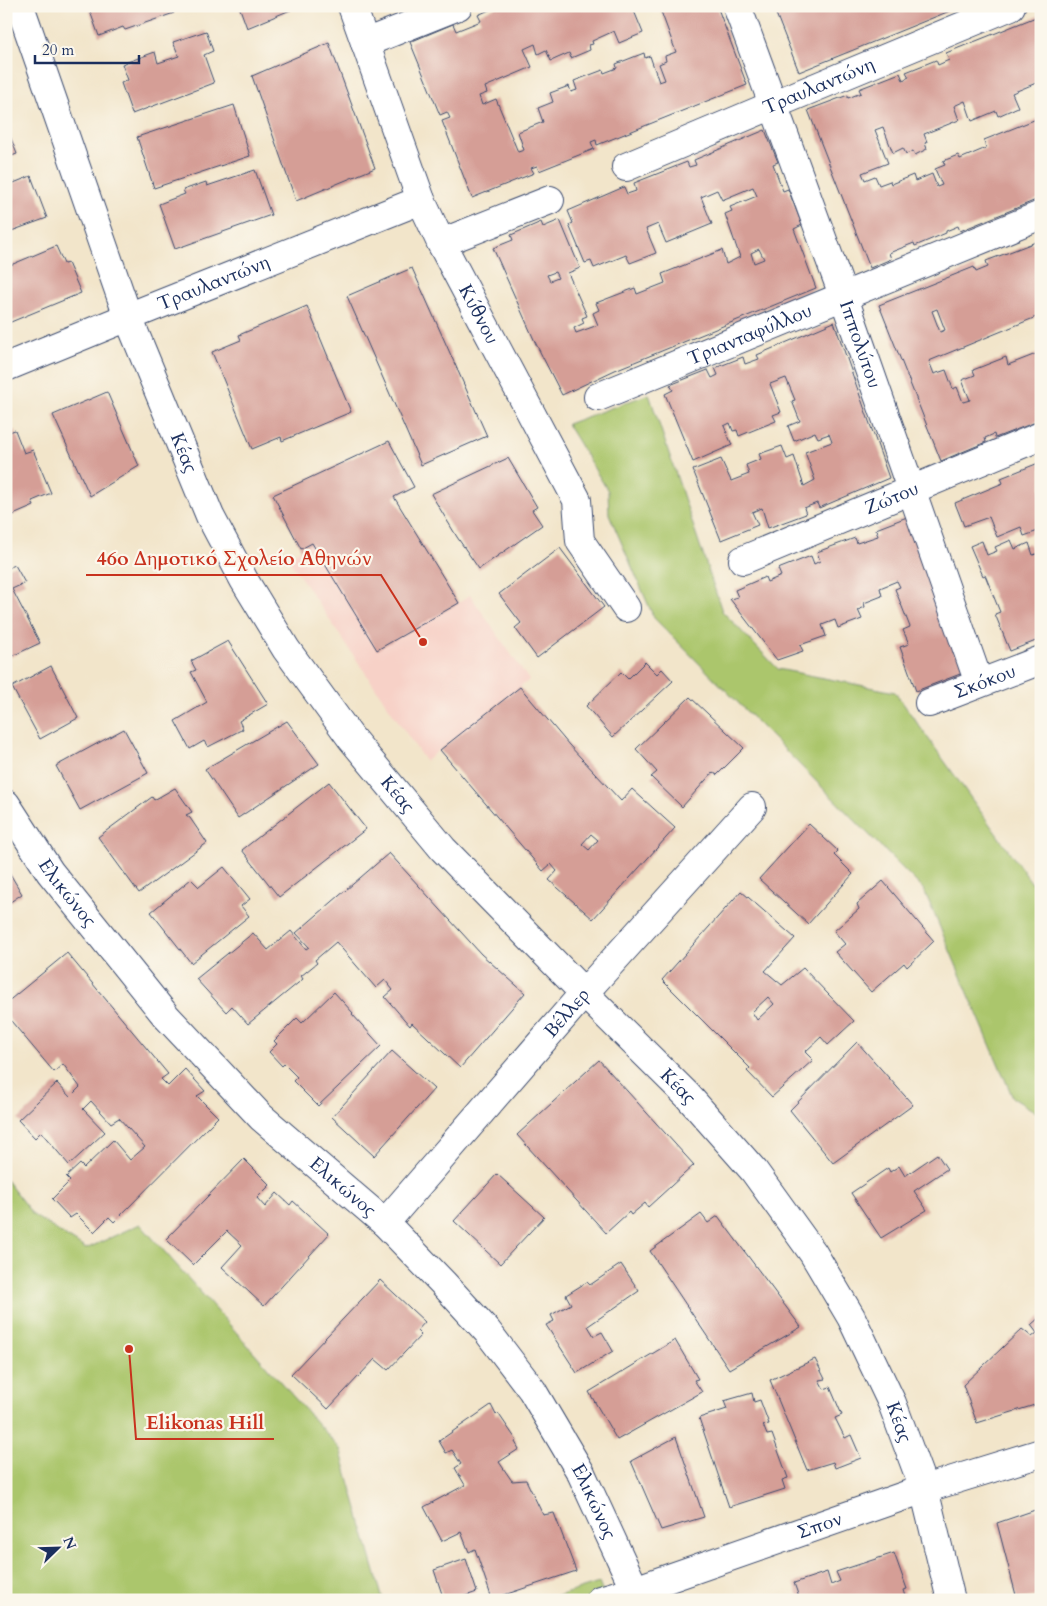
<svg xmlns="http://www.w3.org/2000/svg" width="1047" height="1606" font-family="Cardo,serif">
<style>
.built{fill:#f7d1c7}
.green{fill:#abc66c;stroke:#637a65}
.building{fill:#d59e96;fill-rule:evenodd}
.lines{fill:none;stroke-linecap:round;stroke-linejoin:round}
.minor-casing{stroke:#3b4a6e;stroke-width:30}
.tertiary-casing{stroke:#3b4a6e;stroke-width:30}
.minor{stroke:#fff;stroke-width:28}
.tertiary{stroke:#fff;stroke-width:28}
.labels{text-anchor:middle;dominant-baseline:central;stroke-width:4.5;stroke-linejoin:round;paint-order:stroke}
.street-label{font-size:19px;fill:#1b2f5e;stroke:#fbf7ec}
.leader{fill:none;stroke:#c8321e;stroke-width:2}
.callout-dot{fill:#c8321e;stroke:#fbf7ec;stroke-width:2}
.callout-label{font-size:20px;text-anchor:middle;font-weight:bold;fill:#c8321e;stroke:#fbf7ec;stroke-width:4.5;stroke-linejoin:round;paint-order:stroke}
</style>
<rect width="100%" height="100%" fill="#fbf7ec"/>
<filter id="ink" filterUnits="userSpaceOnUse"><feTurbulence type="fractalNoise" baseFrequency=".02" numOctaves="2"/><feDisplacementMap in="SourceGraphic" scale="10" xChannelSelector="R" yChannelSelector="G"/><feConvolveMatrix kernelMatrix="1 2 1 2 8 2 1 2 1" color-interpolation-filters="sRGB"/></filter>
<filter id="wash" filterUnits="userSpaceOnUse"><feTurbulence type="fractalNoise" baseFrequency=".0096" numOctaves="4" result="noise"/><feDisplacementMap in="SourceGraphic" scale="20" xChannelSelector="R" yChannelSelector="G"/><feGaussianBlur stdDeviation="1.12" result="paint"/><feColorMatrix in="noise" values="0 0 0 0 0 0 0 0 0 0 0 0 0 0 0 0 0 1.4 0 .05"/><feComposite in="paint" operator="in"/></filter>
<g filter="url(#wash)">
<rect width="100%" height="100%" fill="#f2e5ca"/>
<polygon class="built" points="394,497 459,603 470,595 529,680 425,761 287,557"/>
<g class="green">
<polygon points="649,394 722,611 778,669 895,692 1041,896 1041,1115 1013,1098 924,890 654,618 609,514 608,491 567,424"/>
<polygon points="6,1180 33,1215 86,1249 140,1224 340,1449 383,1600 6,1600"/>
<polygon points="599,1583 606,1600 545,1600"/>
</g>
<g id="blocks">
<g class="building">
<polygon points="88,6 183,6 173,10 174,13 125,30 123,27 99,36"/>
<polygon points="239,6 300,6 247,28"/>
<polygon points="498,6 632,6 643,33 619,43 614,31 592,41 593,44 589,45 590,50 571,58 569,53 551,61 546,50 538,54 535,44 524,49 532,67 485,87 487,93 479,96 482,105 496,99 518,152 524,150 518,132 543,122 538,108 553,102 550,93 569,86 571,92 577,90 574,81 603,70 604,73 617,68 616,64 644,53 645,58 650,56 659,82 665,80 659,64 666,61 665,56 676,52 659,6 717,6 747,85 597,145 596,140 591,142 594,149 539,171 537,166 531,168 534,173 472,198 442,121 450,118 447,112 440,115 410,42 453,24 456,31 481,21 478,15"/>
<polygon points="773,6 962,6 799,72"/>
<polygon points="1041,15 1041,81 1012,93 1018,107 998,116 996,111 972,121 965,101 954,106 959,120 924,134 927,142 925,143 927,149 915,155 913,151 906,154 903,148 893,153 883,127 875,130 888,163 862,173 865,180 875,176 879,185 890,181 891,184 913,175 915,181 932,174 937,187 942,185 935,169 945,165 943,161 958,155 960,159 986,148 984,140 1039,118 1041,120 1041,198 960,231 958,226 946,231 946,233 915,246 914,243 889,253 891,259 870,268 808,110 848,95 848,98 861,93 859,89 900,73 903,80 909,77 906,72 936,60 938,65 949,60 946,53"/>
<polygon points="206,31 213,51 204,55 214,83 132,114 121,83 128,80 122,64 155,52 158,63 179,56 173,42"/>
<polygon points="329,43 375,168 296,201 252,76"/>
<polygon points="234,105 250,156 154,188 137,137"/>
<polygon points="6,126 17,154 6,158"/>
<path d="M765 130 778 162 773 164 783 191 788 189 802 225 794 229 816 288 615 370 562 395 536 344 493 248 513 240 511 235 541 222 543 227 560 220 580 268 568 273 587 316 582 318 584 323 574 328 576 333 598 325 593 313 599 310 596 303 635 288 637 294 665 283 662 274 722 250 726 264 740 257 725 214 732 211 730 207 757 196 753 187 722 200 717 190 701 197 712 224 666 243 658 224 646 229 656 253 630 263 626 255 594 268 591 261 585 263 569 225 573 223 568 211 624 187 627 194 636 191 634 183 687 162 689 167 696 165 694 160ZM759 249 764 259 754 263 751 253ZM555 272 558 278 550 281 547 275Z"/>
<polygon points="255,170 271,215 175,249 159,204 185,194 183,190 206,182 207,186"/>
<polygon points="31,176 47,218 6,233 6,186"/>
<path d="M1041 240V315L929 361 934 374 946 370 953 389 957 387 963 402 970 400 962 380 975 375 973 370 1006 357 1008 365 1041 352V420L995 438 994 434 985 438 986 442 941 461 879 305 974 267 976 272 988 267 986 261ZM937 309 945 330 940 332 932 311Z"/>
<polygon points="56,246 64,264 68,263 81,293 6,324 6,267"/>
<polygon points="412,268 487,436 421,465 347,296"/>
<polygon points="307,306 351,412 282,441 281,437 252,449 212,352 241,340 239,335"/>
<polygon points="834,322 889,478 819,508 817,503 804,508 806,514 768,528 762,508 752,512 758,525 721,540 693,470 721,459 731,481 749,474 746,465 761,459 759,454 782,446 787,459 794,456 804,486 815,480 805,452 832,442 829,434 818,438 815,432 794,441 788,426 800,421 792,401 795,400 786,378 770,384 781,412 773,415 776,421 739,436 737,430 733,431 730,423 724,426 732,445 693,462 665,394 673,390 670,385 708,370 712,378 718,375 715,368 743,357 745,364 759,359 757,355"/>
<polygon points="107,392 139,466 90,496 53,415"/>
<polygon points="15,430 24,453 33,450 51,493 32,501 34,506 11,516 6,504 6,433"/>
<polygon points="389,441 414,487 394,497 459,603 377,650 312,543 301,549 273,495"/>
<polygon points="508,458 537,507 532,510 542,525 479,569 457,537 431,494"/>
<polygon points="1041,462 1041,530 1024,536 1021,527 997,537 989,517 964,526 955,503 1003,483 1001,478"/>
<polygon points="907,517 968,671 916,691 900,647 909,644 903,630 910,627 895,589 900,587 897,581 880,588 882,596 864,603 865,607 858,610 862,619 838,628 835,620 822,625 826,636 800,645 803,651 777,660 730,599 738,597 735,590 765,577 767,582 781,576 778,569 811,556 814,564 820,561 817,552 855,538 857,543 878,536 876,529"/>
<polygon points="1011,540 1015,549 1029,543 1033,555 1039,553 1041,558 1041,639 1010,651 995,614 1000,612 985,575 983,576 970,546 982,541 987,555 997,551 995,547"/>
<polygon points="560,548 604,607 537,658 515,628 521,623 499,594"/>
<polygon points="15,565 25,583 12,589 40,643 6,659 6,569"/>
<polygon points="228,641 268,704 239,721 243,729 208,747 204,741 190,749 175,721 207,702 191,672 196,670 191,661"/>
<polygon points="645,662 657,674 662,669 673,681 613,737 586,706 621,672 628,679"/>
<polygon points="51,666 78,718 40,739 12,687"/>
<path d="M520 687 569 745 621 801 632 789 675 828 593 919 549 880 557 871 551 864 543 871 440 750ZM591 834 598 840 589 850 582 844Z"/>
<polygon points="690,697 744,748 717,775 713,772 682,807 651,777 657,772 636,749"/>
<polygon points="287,721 319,764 238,818 205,769"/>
<polygon points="124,729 148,773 80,810 56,766"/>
<polygon points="329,782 366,829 279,897 242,850"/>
<polygon points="175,788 192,812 186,815 190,818 207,843 139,893 98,837 152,797 154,800"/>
<polygon points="809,824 838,851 834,855 853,874 808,924 759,879"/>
<polygon points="389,853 481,954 525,993 460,1068 412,1023 410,1026 385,997 393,990 385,980 376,988 336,942 315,960 317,963 301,976 303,979 248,1024 232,1006 226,1012 196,979 253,933 268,950 291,931 306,949 309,947 296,933"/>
<polygon points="6,867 22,894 6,905"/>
<polygon points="224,867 250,899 241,906 249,916 191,963 151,912 191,879 199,887"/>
<polygon points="883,881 934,941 907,967 904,963 871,992 835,952 845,944 834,931 859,909 857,904"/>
<path d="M741 891 795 938 765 971 782 985 803 968 854 1021 828 1045 821 1037 805 1052 813 1060 772 1097 747 1071 750 1068 662 980ZM768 997 774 1004 757 1020 752 1012Z"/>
<polygon points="67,953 168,1074 161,1079 168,1086 185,1069 205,1091 197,1096 218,1117 114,1222 109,1217 94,1232 76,1214 70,1218 52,1199 70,1181 66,1177 80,1164 84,1168 113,1140 130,1160 145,1147 119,1118 111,1123 91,1101 83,1109 105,1132 69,1165 41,1132 35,1138 18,1120 57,1083 70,1097 80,1087 63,1064 54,1072 6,1015 6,1003"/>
<polygon points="334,992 353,1013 352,1014 381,1046 318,1106 293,1081 297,1077 284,1064 282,1066 269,1052 277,1044 274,1041 297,1018 302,1023"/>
<polygon points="857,1042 913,1105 833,1163 790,1110"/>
<polygon points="392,1051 434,1089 374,1156 332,1117"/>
<polygon points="599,1060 694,1165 648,1207 645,1203 631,1215 629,1212 606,1233 517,1135"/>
<polygon points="937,1154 947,1169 914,1191 927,1210 881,1238 851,1193 888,1168 890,1172 899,1166 905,1176"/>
<polygon points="244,1159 270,1185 257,1198 265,1207 277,1193 290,1205 293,1201 329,1234 264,1306 222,1267 242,1245 227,1231 193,1265 166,1239"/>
<polygon points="497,1174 544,1217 500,1264 454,1221"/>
<polygon points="701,1214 708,1223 718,1216 801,1327 729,1369 650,1251"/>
<polygon points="621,1264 639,1291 588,1326 594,1336 602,1332 613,1351 577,1373 546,1325 554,1321 551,1315 571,1304 566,1295 587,1282 590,1285"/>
<polygon points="380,1280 425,1322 417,1331 421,1335 388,1370 375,1359 328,1409 291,1374"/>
<polygon points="1041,1316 1041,1403 977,1423 963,1385 1022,1329 1032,1337 1037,1333 1031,1325"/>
<polygon points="675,1340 698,1379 694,1380 702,1392 617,1440 589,1392"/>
<polygon points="815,1359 825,1379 819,1380 824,1389 830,1387 842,1415 835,1418 845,1438 851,1435 861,1458 835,1468 833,1462 807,1470 770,1380"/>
<polygon points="752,1393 754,1402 760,1400 769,1424 763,1425 767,1435 772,1434 788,1478 782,1480 785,1489 729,1507 699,1418 727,1409 724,1401"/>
<polygon points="491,1405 496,1415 498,1413 517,1441 515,1442 519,1449 499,1462 512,1481 526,1480 543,1515 554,1513 576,1571 492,1599 475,1549 469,1552 461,1532 442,1541 424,1507 465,1485 455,1468 461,1464 452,1450 446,1453 439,1441"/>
<polygon points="676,1437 704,1517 661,1530 631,1461"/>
<polygon points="1041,1508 1041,1596 1017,1599 997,1523"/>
<polygon points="894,1553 907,1589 903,1590 906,1600 800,1600 794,1583 827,1572 831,1585 840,1581 836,1572"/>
<polygon points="466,1559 477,1592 454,1600 444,1600 434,1570"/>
</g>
</g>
</g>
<g filter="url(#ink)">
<use href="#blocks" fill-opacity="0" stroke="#3b4a6e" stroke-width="1"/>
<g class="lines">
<defs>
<g id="minor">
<path id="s1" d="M737 6 843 295 979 683"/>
<polyline points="365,43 458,6"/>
<path id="s2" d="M626 167 773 105 1011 6"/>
<path id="s3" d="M421 200 441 243 577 500 580 541 626 608"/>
<polyline points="441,243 550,200"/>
<polyline points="6,367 128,317"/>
<path id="s4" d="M598 397 1041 215"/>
<path id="s5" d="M743 560 1041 436"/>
<path id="s6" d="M929 703 1041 660"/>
<path id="s7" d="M6 804 50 872 166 1016 261 1117 385 1223 443 1283 487 1331 532 1390 581 1473 635 1590 637 1600"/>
<path id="s8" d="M385 1223 584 993 752 807"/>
<path id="s9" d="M600 1600 635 1590 924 1489 1041 1453"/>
</g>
<g id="tertiary">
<path id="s10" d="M20 6 128 317 210 516 244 580 286 649 351 738 443 849 584 993 687 1095 754 1171 813 1253 851 1317 892 1403 924 1489 951 1600"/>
<path id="s11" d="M128 317 421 200 352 6"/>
</g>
</defs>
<use href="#minor" class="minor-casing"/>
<use href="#tertiary" class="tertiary-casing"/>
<use href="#minor" class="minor"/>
<use href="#tertiary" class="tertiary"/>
</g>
</g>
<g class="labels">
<g class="street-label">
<text stroke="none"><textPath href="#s2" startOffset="209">Τραυλαντώνη</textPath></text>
<text stroke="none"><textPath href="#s11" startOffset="92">Τραυλαντώνη</textPath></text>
<text stroke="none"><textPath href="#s3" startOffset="128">Κύθνου</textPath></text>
<text stroke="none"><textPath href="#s4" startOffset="164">Τριανταφύλλου</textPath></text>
<text stroke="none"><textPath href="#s1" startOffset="360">Ιππολύτου</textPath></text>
<text stroke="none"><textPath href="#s10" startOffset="476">Κέας</textPath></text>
<text stroke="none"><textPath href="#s5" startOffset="161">Ζώτου</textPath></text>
<text stroke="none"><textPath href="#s6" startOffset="60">Σκόκου</textPath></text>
<text stroke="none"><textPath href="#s10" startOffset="881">Κέας</textPath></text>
<text stroke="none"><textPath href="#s7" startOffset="108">Ελικώνος</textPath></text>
<text stroke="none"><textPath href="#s8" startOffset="278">Βέλλερ</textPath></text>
<text stroke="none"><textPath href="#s10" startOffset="1286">Κέας</textPath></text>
<text stroke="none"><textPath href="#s7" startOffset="512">Ελικώνος</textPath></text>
<text stroke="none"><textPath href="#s10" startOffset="1691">Κέας</textPath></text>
<text stroke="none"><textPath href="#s7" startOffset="918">Ελικώνος</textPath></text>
<text stroke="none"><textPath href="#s9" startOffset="232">Σπον</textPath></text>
</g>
</g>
<path class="leader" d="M423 642L381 575H86M129 1349L136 1439H274"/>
<g class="callout-dot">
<circle cx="423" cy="642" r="5"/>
<circle cx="129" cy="1349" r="5"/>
</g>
<g class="callout-label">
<text x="234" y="565">46ο Δημοτικό Σχολείο Αθηνών</text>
<text x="205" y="1429">Elikonas Hill</text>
</g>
<rect width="1047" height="1606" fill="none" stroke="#fbf7ec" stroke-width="25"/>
<g transform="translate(58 1548) rotate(67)" stroke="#fbf7ec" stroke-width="4" paint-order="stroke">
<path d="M0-4L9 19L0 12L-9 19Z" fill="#1b2f5e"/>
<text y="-8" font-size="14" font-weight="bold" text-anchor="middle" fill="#1b2f5e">N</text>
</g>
<path d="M35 55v8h104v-8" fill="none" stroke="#1b2f5e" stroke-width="2.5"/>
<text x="42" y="55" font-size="15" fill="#1b2f5e" stroke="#fbf7ec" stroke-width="4" paint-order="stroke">20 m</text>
</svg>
